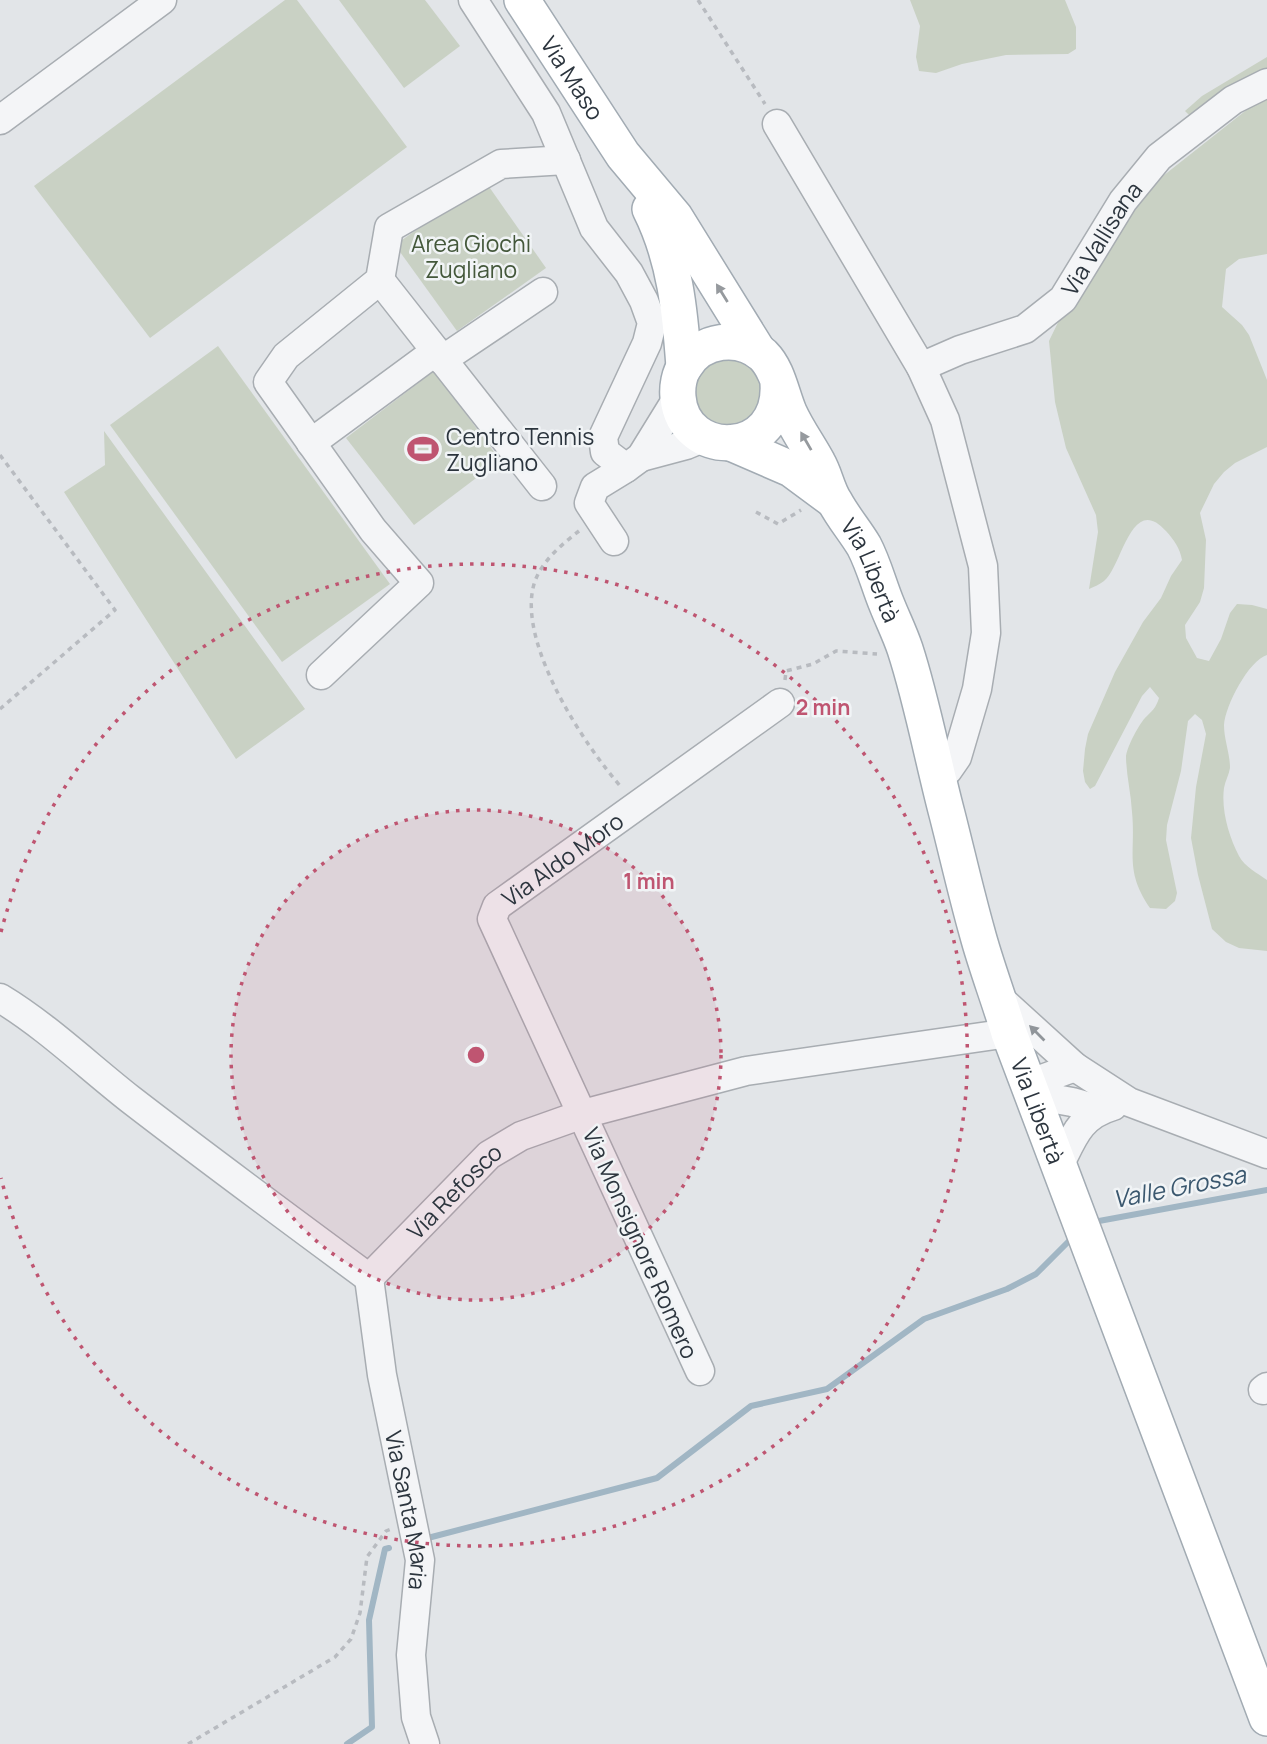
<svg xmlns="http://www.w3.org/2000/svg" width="1267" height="1744" font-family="Manrope,sans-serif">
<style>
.green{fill:#c9d1c4}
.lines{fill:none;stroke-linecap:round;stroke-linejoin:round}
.stream{stroke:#a1b6c4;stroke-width:6}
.minor-casing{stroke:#a8adb2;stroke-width:31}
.major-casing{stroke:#a2abb3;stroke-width:38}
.path{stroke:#b8bbc0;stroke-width:3.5;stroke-dasharray:5 5;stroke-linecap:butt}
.minor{stroke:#f4f5f7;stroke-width:28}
.major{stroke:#fff;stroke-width:35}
.oneway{fill:#969a9e}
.oneway2{fill:#90959a}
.ring{fill:none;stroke:#bf5571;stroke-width:3.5;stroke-dasharray:3.5 7}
.labels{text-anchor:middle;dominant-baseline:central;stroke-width:5;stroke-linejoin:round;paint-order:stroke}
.street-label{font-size:23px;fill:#2c353e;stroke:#f1f4f6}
.park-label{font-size:23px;fill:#44583b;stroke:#f1f4f6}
.poi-label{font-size:23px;fill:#2c353e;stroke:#f1f4f6;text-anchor:start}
.water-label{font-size:24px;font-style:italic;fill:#3a576e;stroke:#f1f4f6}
.centre{fill:#bf5571;stroke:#f1f4f6;stroke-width:3.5}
.ring-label{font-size:21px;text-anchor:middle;font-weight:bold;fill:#bf5571;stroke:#f1f4f6;stroke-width:5;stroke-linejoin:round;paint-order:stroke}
</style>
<rect width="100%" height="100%" fill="#e2e5e8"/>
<g class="green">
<polygon points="285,0 297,0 407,147 150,338 34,186"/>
<polygon points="339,0 425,0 460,46 404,88"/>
<polygon points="910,0 1065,0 1076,27 1076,49 1068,54 1006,55 962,64 936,73 919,71 916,57 920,26"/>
<polygon points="1267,57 1267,83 1192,118 1185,111 1202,96"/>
<path d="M1267 86V254L1239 259 1226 269 1222 307 1242 325 1249 335 1267 380V447L1235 463 1224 472 1214 484 1200 513 1206 540 1204 588 1200 602 1185 625 1186 638 1197 658 1209 661 1221 639 1230 613 1237 604 1252 605 1267 609V655C1249 660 1225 706 1224 725 1224 740 1230 753 1230 768 1229 775 1225 781 1224 788 1221 810 1229 837 1239 856 1245 867 1257 873 1267 880V951L1239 948 1226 942 1212 929 1198 875 1191 838 1196 787 1206 734 1202 720 1195 714 1188 721 1181 771 1167 825 1166 840 1177 893 1175 901 1166 909 1150 908C1124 870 1136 853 1132 812 1131 793 1126 774 1126 756 1128 745 1138 726 1145 718 1152 711 1156 708 1159 698L1150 687 1142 696 1095 786 1090 789 1085 782 1083 771 1085 749 1088 734 1115 672 1143 622 1161 598 1171 576 1182 560C1180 548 1174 540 1166 531 1131 492 1122 567 1104 581 1100 584 1094 587 1089 589L1098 532 1096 515 1066 448 1055 402 1049 341 1066 306 1113 245 1130 216 1163 176 1254 104Z"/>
<polygon points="485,181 546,268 457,331 395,245"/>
<polygon points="218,346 390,584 282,662 110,425"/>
<path d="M720 357C749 360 756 366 764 393L748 424 714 428 692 401 697 373Z"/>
<polygon points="434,371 500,460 414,525 346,438"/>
<polygon points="104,431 305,709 236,759 64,492 105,465"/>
</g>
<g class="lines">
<g class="stream">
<polyline points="1099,1221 1267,1190"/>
<polyline points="424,1539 657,1478 751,1406 827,1389 924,1319 1007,1289 1036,1274 1068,1242"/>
<polyline points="347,1744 372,1727 369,1620 385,1549 389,1548"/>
</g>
<defs>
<g id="minor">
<polyline points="473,0 546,113 594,228 629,273 644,301 652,323 647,343 603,437 605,452 626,468 641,457 678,397"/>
<polyline points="0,120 162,0"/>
<polyline points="777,124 921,367 945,420 983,566 986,633 977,689 957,757 948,770 937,779"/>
<polyline points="380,280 542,486"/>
<polyline points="442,360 543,292"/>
<path id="s1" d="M921 367 960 350 1025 329 1063 299 1123 201 1159 157 1233 100 1267 83"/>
<polyline points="311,443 436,351"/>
<polyline points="641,457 686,445 705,437"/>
<polyline points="614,541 589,503 595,487 626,468"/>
<polyline points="321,675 419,583 373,530 268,382 286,356 380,280 389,228 501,164 566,160"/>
<path d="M0 998C45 1025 88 1066 130 1099 209 1160 289 1219 369 1278"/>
<polyline points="999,998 1075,1067 1129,1102 1267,1154"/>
<polyline points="1075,1067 1042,1079 1033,1095 1072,1102 1100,1110"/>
<path d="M1059 1166C1073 1138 1079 1116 1113 1106"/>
<path id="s2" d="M369 1278 489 1155 521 1136 583 1114 746 1071 1009 1033"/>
<path id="s3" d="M369 1278 382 1375 420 1560 411 1655 416 1717 425 1744"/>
<path id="s4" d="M700 1371 492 919 497 906 780 703"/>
<polyline points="1263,1390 1267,1387"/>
</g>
<g id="major">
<path id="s5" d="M522 0 623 155 675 217 758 351"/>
<path d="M650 209C675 259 680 311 684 367"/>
<path id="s6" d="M778 383C783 459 683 461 678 397 677 387 679 374 685 366 701 339 739 334 763 355 778 370 781 393 789 412 797 430 809 446 818 463 825 475 827 490 835 502 843 517 855 531 864 546 874 565 879 586 887 605 893 620 900 634 905 649 922 701 933 761 947 814 957 853 966 893 977 932 986 966 999 999 1009 1033L1267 1718"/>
<polyline points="731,443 791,469 833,500"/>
</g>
</defs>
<use href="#minor" class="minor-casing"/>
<use href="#major" class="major-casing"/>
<g class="path">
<polyline points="698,0 765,104"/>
<polyline points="0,455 115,610 0,709"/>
<polyline points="756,512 778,524 801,510"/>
<path d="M579 531C561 545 538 564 533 588 520 647 584 745 622 788"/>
<polyline points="785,680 786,671 813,664 836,651 877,654"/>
<polyline points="188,1744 335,1657 351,1639 360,1613 367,1557 386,1531 391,1529"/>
</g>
<use href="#minor" class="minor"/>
<use href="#major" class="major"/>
</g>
<defs><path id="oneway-solid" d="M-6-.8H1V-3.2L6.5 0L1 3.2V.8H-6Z" transform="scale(1.75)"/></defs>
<g class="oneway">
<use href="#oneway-solid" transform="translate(722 293) rotate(-122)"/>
<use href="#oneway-solid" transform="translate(806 441) rotate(-120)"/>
</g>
<use class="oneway2" href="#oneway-solid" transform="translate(1037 1033) rotate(-135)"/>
<circle cx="476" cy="1055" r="245" fill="#bf5571" fill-opacity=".12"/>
<g class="ring">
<circle cx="476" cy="1055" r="245"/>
<path d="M1 932A491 491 0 1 1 1 1178"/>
</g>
<defs>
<symbol id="stadium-bare" viewBox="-9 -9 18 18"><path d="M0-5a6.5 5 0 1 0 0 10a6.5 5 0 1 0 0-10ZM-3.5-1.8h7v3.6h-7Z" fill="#bf5571" stroke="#f1f4f6" stroke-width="2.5" paint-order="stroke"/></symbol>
</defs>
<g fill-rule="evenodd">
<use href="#stadium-bare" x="401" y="427" width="44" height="44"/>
</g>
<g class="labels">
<g class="street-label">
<text stroke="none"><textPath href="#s5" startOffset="93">Via Maso</textPath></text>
<text stroke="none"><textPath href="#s1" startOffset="231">Via Vallisana</textPath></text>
<text stroke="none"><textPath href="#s6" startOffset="527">Via Libertà</textPath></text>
<text stroke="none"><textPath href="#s4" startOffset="592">Via Aldo Moro</textPath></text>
<text stroke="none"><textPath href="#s6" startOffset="1094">Via Libertà</textPath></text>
<text stroke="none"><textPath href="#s2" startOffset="122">Via Refosco</textPath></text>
<text transform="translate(641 1243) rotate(66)">Via Monsignore Romero</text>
<text stroke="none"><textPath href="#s3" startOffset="236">Via Santa Maria</textPath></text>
</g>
<g class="park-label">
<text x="471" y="243">Area Giochi<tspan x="471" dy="26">Zugliano</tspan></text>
</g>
<g class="poi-label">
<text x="446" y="436">Centro Tennis<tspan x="446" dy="26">Zugliano</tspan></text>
</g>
<g class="water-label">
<text transform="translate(1179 1186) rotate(-11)">Valle Grossa</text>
</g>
</g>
<circle cx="476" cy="1055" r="10" class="centre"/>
<g class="ring-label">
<text x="823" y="715">2 min</text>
<text x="649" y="889">1 min</text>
</g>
</svg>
